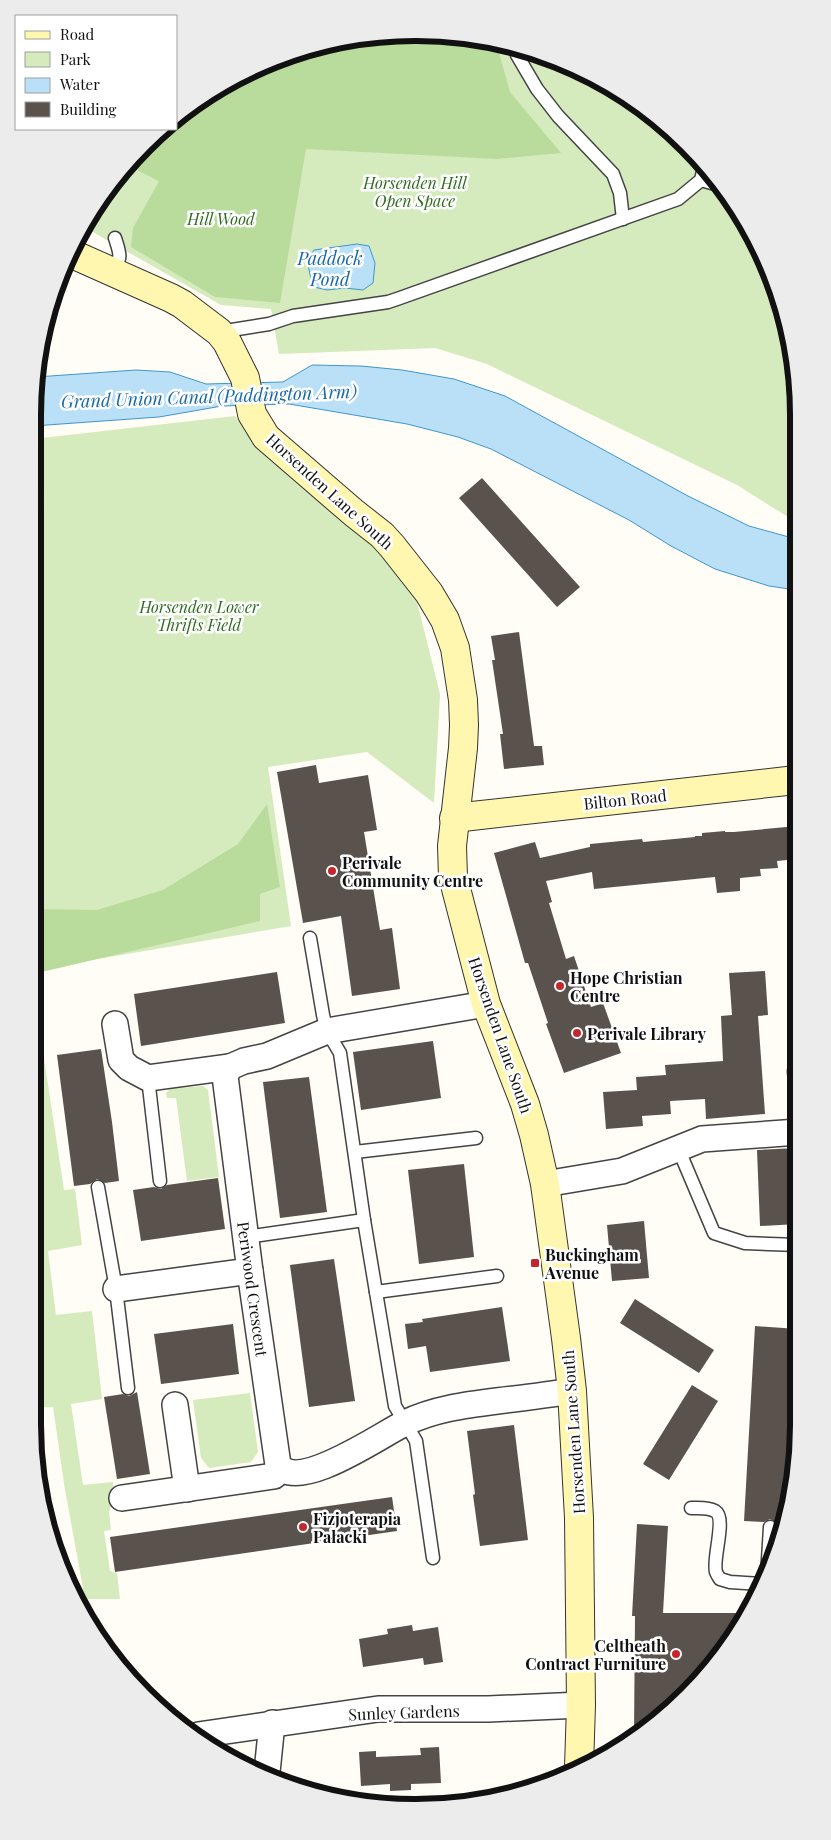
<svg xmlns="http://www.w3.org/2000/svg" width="831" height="1840" font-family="'Playfair Display',serif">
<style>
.green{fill:#d5ebbd}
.forest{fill:#b9dc9c}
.water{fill:#b9e0f7;stroke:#3f96cf}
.building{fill:#5a524d}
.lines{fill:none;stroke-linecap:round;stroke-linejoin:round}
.lane-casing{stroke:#444;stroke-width:15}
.street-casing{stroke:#444;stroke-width:28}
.secondary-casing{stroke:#333;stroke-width:30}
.lane{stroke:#fff;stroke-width:12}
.street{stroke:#fff;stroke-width:25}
.secondary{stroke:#fff6b0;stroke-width:28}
.poi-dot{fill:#c4262e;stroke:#fff;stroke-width:2}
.labels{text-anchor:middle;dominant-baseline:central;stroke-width:5;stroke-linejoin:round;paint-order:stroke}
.park-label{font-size:16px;font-style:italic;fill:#2f6b1f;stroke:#fff}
.street-label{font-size:16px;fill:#111;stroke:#fff}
.poi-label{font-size:16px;font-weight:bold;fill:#111;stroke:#fff;text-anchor:start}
.water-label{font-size:18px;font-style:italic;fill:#1768a6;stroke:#fff}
.rim{fill:none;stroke:#111;stroke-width:6}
</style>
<rect width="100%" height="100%" fill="#fffdf5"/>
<g class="green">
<polygon points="415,33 490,40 562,62 648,111 719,182 769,269 795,365 796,522 737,485 487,364 435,348 279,354 271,309 221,305 84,227 97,203 144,145 164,129 176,129 176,119 202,97 269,62 341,40"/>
<polygon points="235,416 334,515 375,544 414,590 440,694 434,803 367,752 268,767 291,926 33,970 33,439"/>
<polygon points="33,986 64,1190 75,1189 82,1245 48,1251 56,1315 92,1311 102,1399 71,1404 83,1485 113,1482 114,1498 109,1512 111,1530 104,1531 110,1571 117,1573 120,1599 85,1599 65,1490 53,1407 43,1407 33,1345"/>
<polygon points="203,1086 208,1090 219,1177 187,1181 176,1098 167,1098 166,1093 170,1089"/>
<polygon points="33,1369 33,1377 47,1511 33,1424"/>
<polygon points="250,1393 258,1452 251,1462 209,1468 201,1458 193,1400"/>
</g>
<g class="forest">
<polygon points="415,33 496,42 510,92 561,153 497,159 306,149 280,303 215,297 131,247 133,228 159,181 139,171 131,162 144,145 164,129 176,129 176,119 202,97 269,62 341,40"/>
<polygon points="267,804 280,887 260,894 260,921 33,974 33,909 97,910 163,890 238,844"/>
</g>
<g class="water">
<path d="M357 244 369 246 375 263 373 283 363 290 345 288 327 290 314 287C309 272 305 263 314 250Z"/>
<polygon points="312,365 361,366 402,370 454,379 505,396 688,496 749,526 796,539 796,590 769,586 715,569 671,546 629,520 491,449 458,437 407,424 289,404 222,406 159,417 33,426 36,377 136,370 170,372 206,384 283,382"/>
</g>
<g class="building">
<polygon points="482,478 580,587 557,607 459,498"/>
<polygon points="519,632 534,746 542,746 544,765 504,769 500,734 503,734 492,660 495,660 491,636"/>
<polygon points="316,765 319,783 368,775 377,830 364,832 380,930 392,928 400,989 352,996 341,916 303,923 277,772"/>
<polygon points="797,826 797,859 777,861 778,868 760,869 761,876 740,878 740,891 717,893 715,877 594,889 592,872 546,881 552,902 549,903 566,959 574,956 591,1007 603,1003 621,1053 564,1073 546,1024 548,1023 528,963 525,963 494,853 535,842 540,858 590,847 590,844 642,839 643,842 695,837 695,836 702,836 702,833 725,831 725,832 734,832"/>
<polygon points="765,971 768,1015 758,1016 765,1114 706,1119 705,1099 670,1101 671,1114 642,1116 643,1126 606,1129 603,1092 637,1090 636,1077 666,1075 665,1065 723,1061 721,1016 732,1015 729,973"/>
<polygon points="277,972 285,1023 141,1046 134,994"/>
<polygon points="433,1041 441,1098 361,1110 353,1052"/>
<polygon points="101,1049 112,1122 119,1181 105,1183 97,1179 90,1184 74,1186 57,1055"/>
<polygon points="309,1077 327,1212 280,1218 263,1082"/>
<polygon points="795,1148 798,1224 760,1226 757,1150"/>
<polygon points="464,1164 474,1257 419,1264 408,1170"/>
<polygon points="218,1178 225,1229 141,1241 133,1190 154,1187 161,1189 167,1185"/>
<polygon points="644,1221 649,1278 612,1281 607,1225"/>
<polygon points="334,1259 355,1401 309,1407 290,1265"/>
<polygon points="635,1299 714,1350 699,1373 620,1323"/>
<polygon points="502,1307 510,1361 430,1372 426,1346 408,1349 405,1324 423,1322 422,1319"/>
<polygon points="233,1324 239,1374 161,1384 154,1334"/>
<polygon points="755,1326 798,1329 798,1425 791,1499 784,1523 777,1523 770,1519 764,1522 744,1521"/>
<polygon points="692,1385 718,1401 669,1480 643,1464"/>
<polygon points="137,1392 150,1474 117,1479 104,1397 123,1394 129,1396"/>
<polygon points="514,1425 528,1540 480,1546 473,1495 475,1494 467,1431"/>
<polygon points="392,1497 397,1531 115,1572 110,1537"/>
<polygon points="637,1524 668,1526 663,1613 743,1613 703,1677 634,1734 635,1616 632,1616"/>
<polygon points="412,1625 413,1631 438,1627 443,1662 424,1665 423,1658 363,1667 359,1639 388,1634 387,1629"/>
<polygon points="439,1747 441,1783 411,1784 411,1790 390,1791 390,1784 361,1786 359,1752 376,1751 376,1757 421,1755 420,1748"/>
</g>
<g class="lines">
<defs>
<g id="lane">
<polyline points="517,55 537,89 558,116 613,174 620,193 623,219"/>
<polyline points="701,180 722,186"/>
<path d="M114 271C122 256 120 254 115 238"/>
<polyline points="219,332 269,324 293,316 388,302 397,299 678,199 701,180 704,167"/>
<polyline points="310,938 323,1015 327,1031 340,1053 364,1220 395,1406 416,1441 433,1558"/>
<polyline points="794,1071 798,1115"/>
<polyline points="148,1078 160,1181"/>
<polyline points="678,1148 714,1233 745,1243 798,1245"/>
<polyline points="355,1152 476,1138"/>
<polyline points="98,1187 116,1289 128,1388"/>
<polyline points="246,1237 364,1220"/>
<polyline points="376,1292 497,1276"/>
<path d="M691 1508C699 1508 708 1507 715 1511 727 1518 712 1559 716 1572 716 1573 720 1579 720 1579L730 1582 761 1584"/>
<polyline points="767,1575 770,1527"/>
</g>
<g id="street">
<path d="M486 1004 327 1031 267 1056 244 1061 230 1067 225 1076 250 1271 278 1465C299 1493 382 1434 405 1423 434 1409 465 1405 497 1401 522 1398 547 1395 572 1391"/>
<polyline points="115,1024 121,1060 129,1068 148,1078 230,1067"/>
<polyline points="545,1184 622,1171 702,1139 798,1132"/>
<polyline points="116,1289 250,1271"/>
<polyline points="175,1405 187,1489"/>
<polyline points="122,1498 274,1476 281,1469"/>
<polyline points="198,1735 378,1709 488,1709 581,1705"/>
<polyline points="267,1772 272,1723"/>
</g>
<g id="secondary">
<polyline points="70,253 171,298 182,304 219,332 227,342 245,378 252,414 266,437 354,513 382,535 392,546 429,593 445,620 455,648 463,700 464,725 463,748 452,846 453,877 486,1004 525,1104 534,1135 545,1184 566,1338 572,1391 579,1518 581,1705 579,1767"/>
<polyline points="454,818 796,780"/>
</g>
</defs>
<use href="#lane" class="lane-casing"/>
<use href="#street" class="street-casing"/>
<use href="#secondary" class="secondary-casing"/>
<use href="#lane" class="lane"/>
<use href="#street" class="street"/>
<use href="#secondary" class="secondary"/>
</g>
<g class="poi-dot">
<circle cx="332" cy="871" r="5"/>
<circle cx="560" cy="986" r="5"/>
<circle cx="577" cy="1033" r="5"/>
<rect x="530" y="1258" width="10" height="10" rx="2.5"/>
<circle cx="303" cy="1527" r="5"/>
<circle cx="676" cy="1654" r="5"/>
</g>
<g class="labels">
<g class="park-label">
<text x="415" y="182">Horsenden Hill<tspan x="415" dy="18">Open Space</tspan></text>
<text x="221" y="218">Hill Wood</text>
<text x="199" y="606">Horsenden Lower<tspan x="199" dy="18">Thrifts Field</tspan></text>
</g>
<g class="street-label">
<text transform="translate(330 491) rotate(42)">Horsenden Lane South</text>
<text transform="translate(625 799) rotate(-6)">Bilton Road</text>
<text transform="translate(501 1035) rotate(71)">Horsenden Lane South</text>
<text transform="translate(253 1289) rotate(82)">Periwood Crescent</text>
<text transform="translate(573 1432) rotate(-94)">Horsenden Lane South</text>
<text transform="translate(404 1712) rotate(-2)">Sunley Gardens</text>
</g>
<g class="poi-label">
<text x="342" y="862">Perivale<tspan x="342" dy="18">Community Centre</tspan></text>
<text x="570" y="977">Hope Christian<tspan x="570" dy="18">Centre</tspan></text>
<text x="587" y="1033">Perivale Library</text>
<text x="545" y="1254">Buckingham<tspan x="545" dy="18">Avenue</tspan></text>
<text x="313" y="1518">Fizjoterapia<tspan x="313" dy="18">Pałacki</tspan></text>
<text x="666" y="1645" text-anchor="end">Celtheath<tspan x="666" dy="18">Contract Furniture</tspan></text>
</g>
<g class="water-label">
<text x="330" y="258">Paddock<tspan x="330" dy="21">Pond</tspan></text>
<text transform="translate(209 396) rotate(-2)">Grand Union Canal (Paddington Arm)</text>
</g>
</g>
<path d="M0 0H831V1840H0ZM415 41H416A374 374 0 0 1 790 415V1425A374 374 0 0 1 416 1799H415A374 374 0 0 1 41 1425V415A374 374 0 0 1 415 41Z" fill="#ececec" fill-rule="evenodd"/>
<path class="rim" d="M415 41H416A374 374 0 0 1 790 415V1425A374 374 0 0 1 416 1799H415A374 374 0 0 1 41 1425V415A374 374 0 0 1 415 41Z"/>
<rect x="15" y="15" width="162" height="115" fill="#ffffff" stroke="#a0a0a0"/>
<rect x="25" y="31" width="25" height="8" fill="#fff6b0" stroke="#a0a0a0"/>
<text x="60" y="40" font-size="15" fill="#111111">Road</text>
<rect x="25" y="52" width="25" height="15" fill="#d5ebbd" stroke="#a0a0a0"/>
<text x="60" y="65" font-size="15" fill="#111111">Park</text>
<rect x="25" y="78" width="25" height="15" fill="#b9e0f7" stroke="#a0a0a0"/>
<text x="60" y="90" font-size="15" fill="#111111">Water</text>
<rect x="25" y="102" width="25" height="15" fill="#5a524d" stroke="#a0a0a0"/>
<text x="60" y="115" font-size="15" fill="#111111">Building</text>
</svg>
